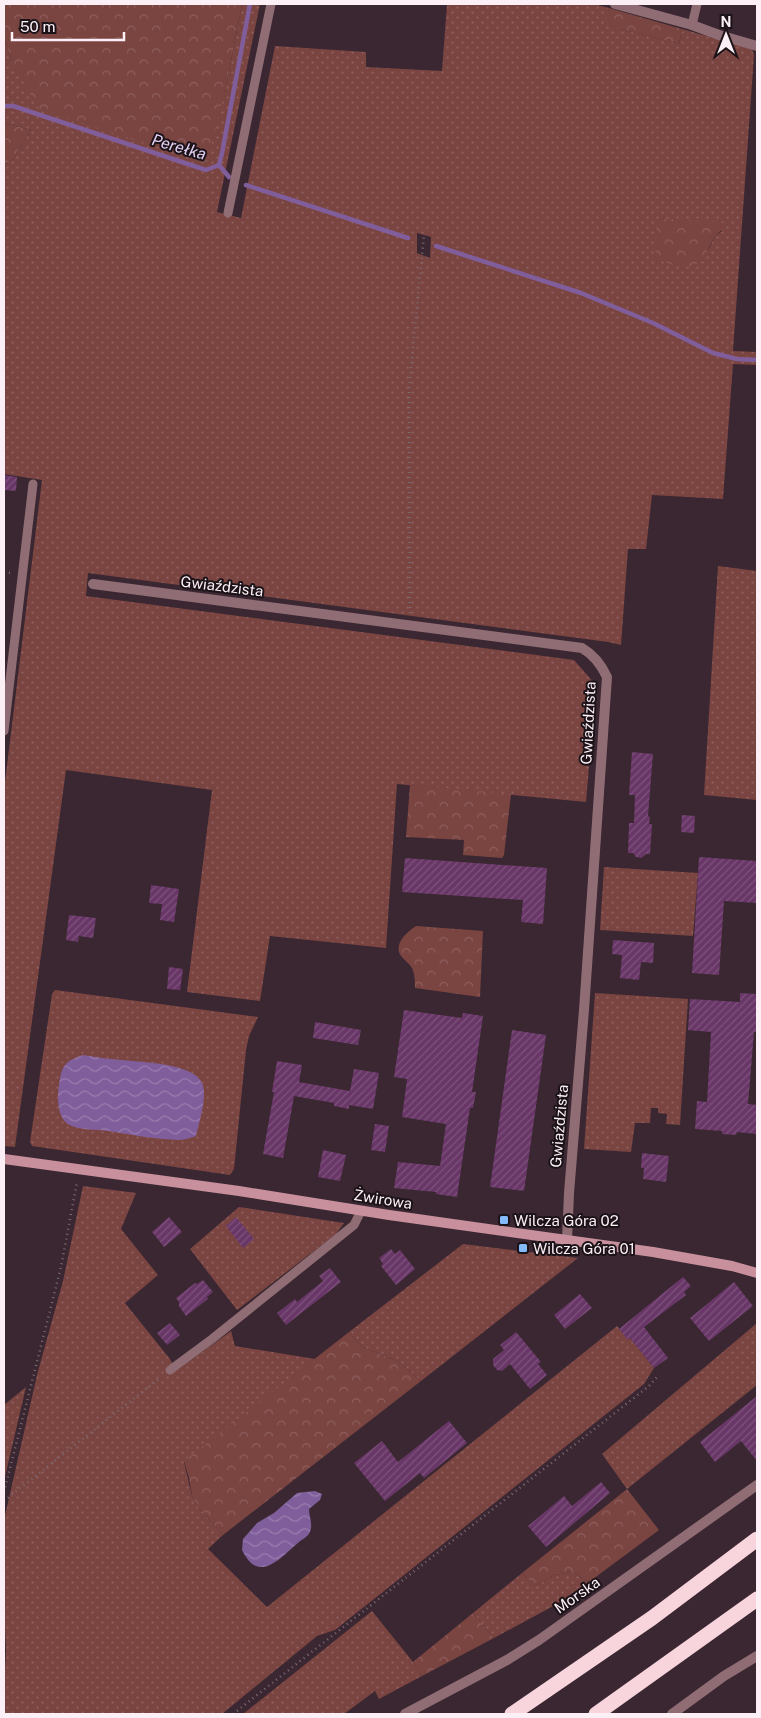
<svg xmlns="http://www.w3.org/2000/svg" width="761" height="1718" font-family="'Public Sans',sans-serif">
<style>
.grass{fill:url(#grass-dots);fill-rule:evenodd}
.forest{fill:url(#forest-crowns)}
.water{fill:url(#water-waves)}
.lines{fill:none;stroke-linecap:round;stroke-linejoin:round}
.stream{stroke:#805e9b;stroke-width:4.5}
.building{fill:url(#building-hatch)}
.path{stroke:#7c6c74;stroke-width:2.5;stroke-dasharray:1 4;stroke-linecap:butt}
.lane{stroke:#906d74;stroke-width:9}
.street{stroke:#906d74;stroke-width:10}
.secondary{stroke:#c7909c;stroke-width:10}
.highway{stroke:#f8d5dc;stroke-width:15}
.poi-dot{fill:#85bbfb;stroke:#1b1317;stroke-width:2}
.labels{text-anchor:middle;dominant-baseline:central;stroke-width:4;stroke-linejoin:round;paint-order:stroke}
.street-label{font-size:15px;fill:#fcf0f6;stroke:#1b1317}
.poi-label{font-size:15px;fill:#fcf0f6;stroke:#1b1317;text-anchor:start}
.water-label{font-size:16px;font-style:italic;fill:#e2d0f3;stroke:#1b1317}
</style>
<defs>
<pattern id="grass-dots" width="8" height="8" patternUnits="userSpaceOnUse" patternTransform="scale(1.25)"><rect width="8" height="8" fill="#7a4441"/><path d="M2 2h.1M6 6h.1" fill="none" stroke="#8e5f5d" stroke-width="1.8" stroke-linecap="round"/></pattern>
<pattern id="forest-crowns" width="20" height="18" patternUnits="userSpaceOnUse" patternTransform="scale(1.25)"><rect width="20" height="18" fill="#7a4441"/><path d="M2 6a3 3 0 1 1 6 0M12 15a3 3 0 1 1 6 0" fill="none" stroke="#8e5f5d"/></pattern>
<pattern id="water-waves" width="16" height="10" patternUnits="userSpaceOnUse" patternTransform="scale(1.25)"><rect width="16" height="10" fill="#805e9b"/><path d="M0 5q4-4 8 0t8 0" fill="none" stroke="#997dae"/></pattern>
<pattern id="building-hatch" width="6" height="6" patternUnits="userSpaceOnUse" patternTransform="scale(1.25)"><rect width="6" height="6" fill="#683667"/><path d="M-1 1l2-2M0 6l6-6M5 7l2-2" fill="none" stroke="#7e537d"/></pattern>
</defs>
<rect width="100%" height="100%" fill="#3a2731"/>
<g class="grass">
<path d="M242 4H260L217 212 241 218 275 46 366 52V67L442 71 447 4H594L609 8 606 25 679 44 682 29 752 49 754 55 733 351 757 352V365L733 364 723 499 652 495 646 549H628L621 645 608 642 88 573 86 596 574 660 596 685 586 802 397 784 386 948 270 936 260 1001 187 992 212 790 66 770 15 1147 4 1146V790L42 480 4 474V166L13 159 31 130 4 123V38L13 64 206 163 228 77ZM658 218 722 231 716 235 708 250ZM417 233 431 237 430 258 417 253Z"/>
<polygon points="718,566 757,571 757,800 704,795"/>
<polygon points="604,867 698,873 693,936 600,930"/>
<polygon points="55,990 258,1017 249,1036 246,1050 234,1169 230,1175 32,1146 30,1142 52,994"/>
<polygon points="595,993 688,999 680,1125 666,1124 667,1114 658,1113 658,1108 651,1108 650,1123 635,1123 631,1152 584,1149"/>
<polygon points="83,1186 136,1193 121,1229 158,1275 125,1303 170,1359 176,1371 231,1331 235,1346 315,1359 184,1462 192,1496 199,1508 223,1535 208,1549 267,1607 617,1326 628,1339 630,1338 654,1368 644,1384 335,1630 317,1636 222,1714 4,1714 4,1685 6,1651 4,1600 4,1520 37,1375 63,1281"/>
<polygon points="239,1207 344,1223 336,1234 237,1310 190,1249"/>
<polygon points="463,1244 578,1258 421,1381 398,1361 362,1347 349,1332"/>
<polygon points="757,1323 757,1385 627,1489 602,1454"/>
<polygon points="26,1387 4,1481 4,1405"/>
<polygon points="572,1572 589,1582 557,1604 494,1638 473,1613 522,1573 535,1586 554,1575"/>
<polygon points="372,1611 413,1662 422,1676 379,1699 375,1691 344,1714 243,1714"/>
</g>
<g class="forest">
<polygon points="4,4 242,4 228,77 207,163 39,109 13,64 4,38"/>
<polygon points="609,8 682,29 679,44 605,25"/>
<polygon points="4,123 31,130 13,159 4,166"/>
<polygon points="658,218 726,223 726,226 716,235 703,258 694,266 686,267 674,265 655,259"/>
<polygon points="410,785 511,794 504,855 502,858 463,855 464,840 406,837"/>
<path d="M416 926 483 931 480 997 415 988C415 981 415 975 412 968 409 963 404 960 401 956 393 944 407 932 416 926Z"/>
<polygon points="349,1332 362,1347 398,1361 421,1381 223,1535 199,1508 192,1496 189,1478 184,1461"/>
<polygon points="627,1489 659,1530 589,1582 572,1572 554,1575 535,1586 522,1573"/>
<polygon points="473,1613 494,1638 422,1676 413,1662"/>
</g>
<g class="water">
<path d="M83 1055C96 1057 108 1059 121 1060 141 1062 193 1063 202 1083 208 1096 199 1123 196 1136 190 1138 184 1140 178 1140 155 1139 132 1135 109 1131 97 1129 79 1131 68 1124 57 1117 57 1096 59 1085 62 1065 64 1062 83 1055Z"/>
<path d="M315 1491 322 1494 320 1500 309 1509C309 1515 312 1523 311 1528 310 1536 304 1538 299 1542 280 1558 259 1585 242 1550L243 1539 257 1523 274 1513 297 1493Z"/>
</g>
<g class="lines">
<g class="stream">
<polyline points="4,106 13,106 206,170 219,165 222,153 250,4"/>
<polyline points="219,165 229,177"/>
<polyline points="246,185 408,238"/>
<polyline points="436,246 581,293 653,323 713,353 737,359 757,360"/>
</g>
</g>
<g class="building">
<polygon points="4,475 17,477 16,491 4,490"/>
<polygon points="632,752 653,754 648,816 650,817 649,824 652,824 650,854 646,854 641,858 636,857 633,853 628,853 629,823 634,823 635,795 629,795"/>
<polygon points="682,815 695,816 694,833 681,832"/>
<polygon points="699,857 757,861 757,903 724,901 719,975 692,973"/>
<polygon points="405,858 547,868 543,924 521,922 523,900 402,892"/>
<polygon points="151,885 179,889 174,922 160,920 162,904 149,903"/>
<polygon points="69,915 96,918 93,938 79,936 78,942 66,940"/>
<polygon points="613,940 654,943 653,963 641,962 639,980 620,978 622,955 612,954"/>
<polygon points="169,967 183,969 180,990 167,989"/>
<polygon points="740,993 757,994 757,1032 754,1032 748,1104 757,1105 757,1134 737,1132 736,1135 722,1134 722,1131 695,1129 697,1101 707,1102 711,1032 688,1030 690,999 740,1002"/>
<polygon points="404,1010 462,1018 463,1013 483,1016 472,1092 476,1092 473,1108 470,1108 457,1197 436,1194 436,1192 394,1188 398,1162 440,1166 446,1124 402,1117 407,1079 394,1077"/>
<polygon points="315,1022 361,1030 358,1045 313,1038"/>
<polygon points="512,1030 546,1035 524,1191 490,1187"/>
<polygon points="277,1061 302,1065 299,1082 350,1091 354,1069 379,1073 373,1109 349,1105 349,1109 334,1106 334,1103 294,1096 283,1158 263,1154 274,1092 272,1092"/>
<polygon points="375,1124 389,1126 385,1152 371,1150"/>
<polygon points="323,1150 346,1155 340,1181 318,1177"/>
<polygon points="642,1153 669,1156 666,1182 643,1179 644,1168 641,1168"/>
<polygon points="169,1217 182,1232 164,1247 152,1232"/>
<polygon points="236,1217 254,1239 243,1248 226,1226"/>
<polygon points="391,1249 395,1254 400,1250 415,1269 396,1285 381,1266 383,1264 379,1258"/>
<polygon points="330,1268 341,1282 286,1325 277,1313 295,1299 297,1302 323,1281 319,1276"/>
<polygon points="683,1277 691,1286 684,1292 686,1295 644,1327 668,1358 654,1368 630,1338 628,1340 619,1329"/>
<polygon points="203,1280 213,1292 207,1297 208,1299 186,1316 179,1306 179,1302 176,1298 195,1283 197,1284"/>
<polygon points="734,1282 753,1306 709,1341 690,1318"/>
<polygon points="580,1294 592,1308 565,1329 554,1315"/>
<polygon points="170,1323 180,1335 167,1345 157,1333"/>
<polygon points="516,1332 541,1362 538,1364 547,1375 530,1389 510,1364 502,1371 497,1370 493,1365 493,1359 504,1350 500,1345"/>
<polygon points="757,1396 757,1461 741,1441 715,1462 700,1442"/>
<polygon points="449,1421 467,1443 424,1478 420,1473 385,1501 354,1463 382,1441 398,1462"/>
<polygon points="601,1482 610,1493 546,1547 528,1526 564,1496 572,1506"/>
</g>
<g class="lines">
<g class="path">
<polyline points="4,572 11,573"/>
<polyline points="410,613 409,389 424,235"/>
<polyline points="4,1492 61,1267 77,1182"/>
<polyline points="4,1501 161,1377"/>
<polyline points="233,1714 649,1386 657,1377"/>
</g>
<g class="lane">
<polyline points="692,25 697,4"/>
<polyline points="228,213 271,4"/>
<polyline points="4,731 33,484"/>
<polyline points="170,1370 212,1339 354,1225 361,1211"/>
</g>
<g class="street">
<polyline points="615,4 692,25 719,35 757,46"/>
<path d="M93 584 582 648C594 655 601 664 607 677L584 1010 569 1193 567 1240"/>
<polyline points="405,1714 507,1660 539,1640 757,1485"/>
<polyline points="672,1714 724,1676 757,1656"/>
</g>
<polyline class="secondary" points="4,1159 239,1191 389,1215 653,1252 732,1266 757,1273"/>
<g class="highway">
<polyline points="512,1714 652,1618 757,1539"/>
<polyline points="596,1714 757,1599"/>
</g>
</g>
<g class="poi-dot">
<rect x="499" y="1215" width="10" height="10" rx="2.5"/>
<rect x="518" y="1243" width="10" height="10" rx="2.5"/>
</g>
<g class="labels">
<g class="street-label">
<text transform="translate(222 586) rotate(7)">Gwiaździsta</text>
<text transform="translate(588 723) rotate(-87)">Gwiaździsta</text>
<text transform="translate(559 1126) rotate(-85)">Gwiaździsta</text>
<text transform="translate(383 1199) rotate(9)">Żwirowa</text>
<text transform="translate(577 1595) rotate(-35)">Morska</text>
</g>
<g class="poi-label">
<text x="514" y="1220">Wilcza Góra 02</text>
<text x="533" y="1248">Wilcza Góra 01</text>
</g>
<g class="water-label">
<text transform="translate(179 147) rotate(16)">Perełka</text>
</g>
</g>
<rect width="761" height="1718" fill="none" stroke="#fcf0f6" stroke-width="10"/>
<g transform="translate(726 35)" stroke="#1b1317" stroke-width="4" paint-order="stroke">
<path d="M0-4L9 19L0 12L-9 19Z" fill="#fcf0f6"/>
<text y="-8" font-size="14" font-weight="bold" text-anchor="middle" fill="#fcf0f6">N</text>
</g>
<path d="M12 32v8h112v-8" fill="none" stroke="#fcf0f6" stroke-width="2.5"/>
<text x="20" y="32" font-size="15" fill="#fcf0f6" stroke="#1b1317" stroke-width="4" paint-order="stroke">50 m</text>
</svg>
